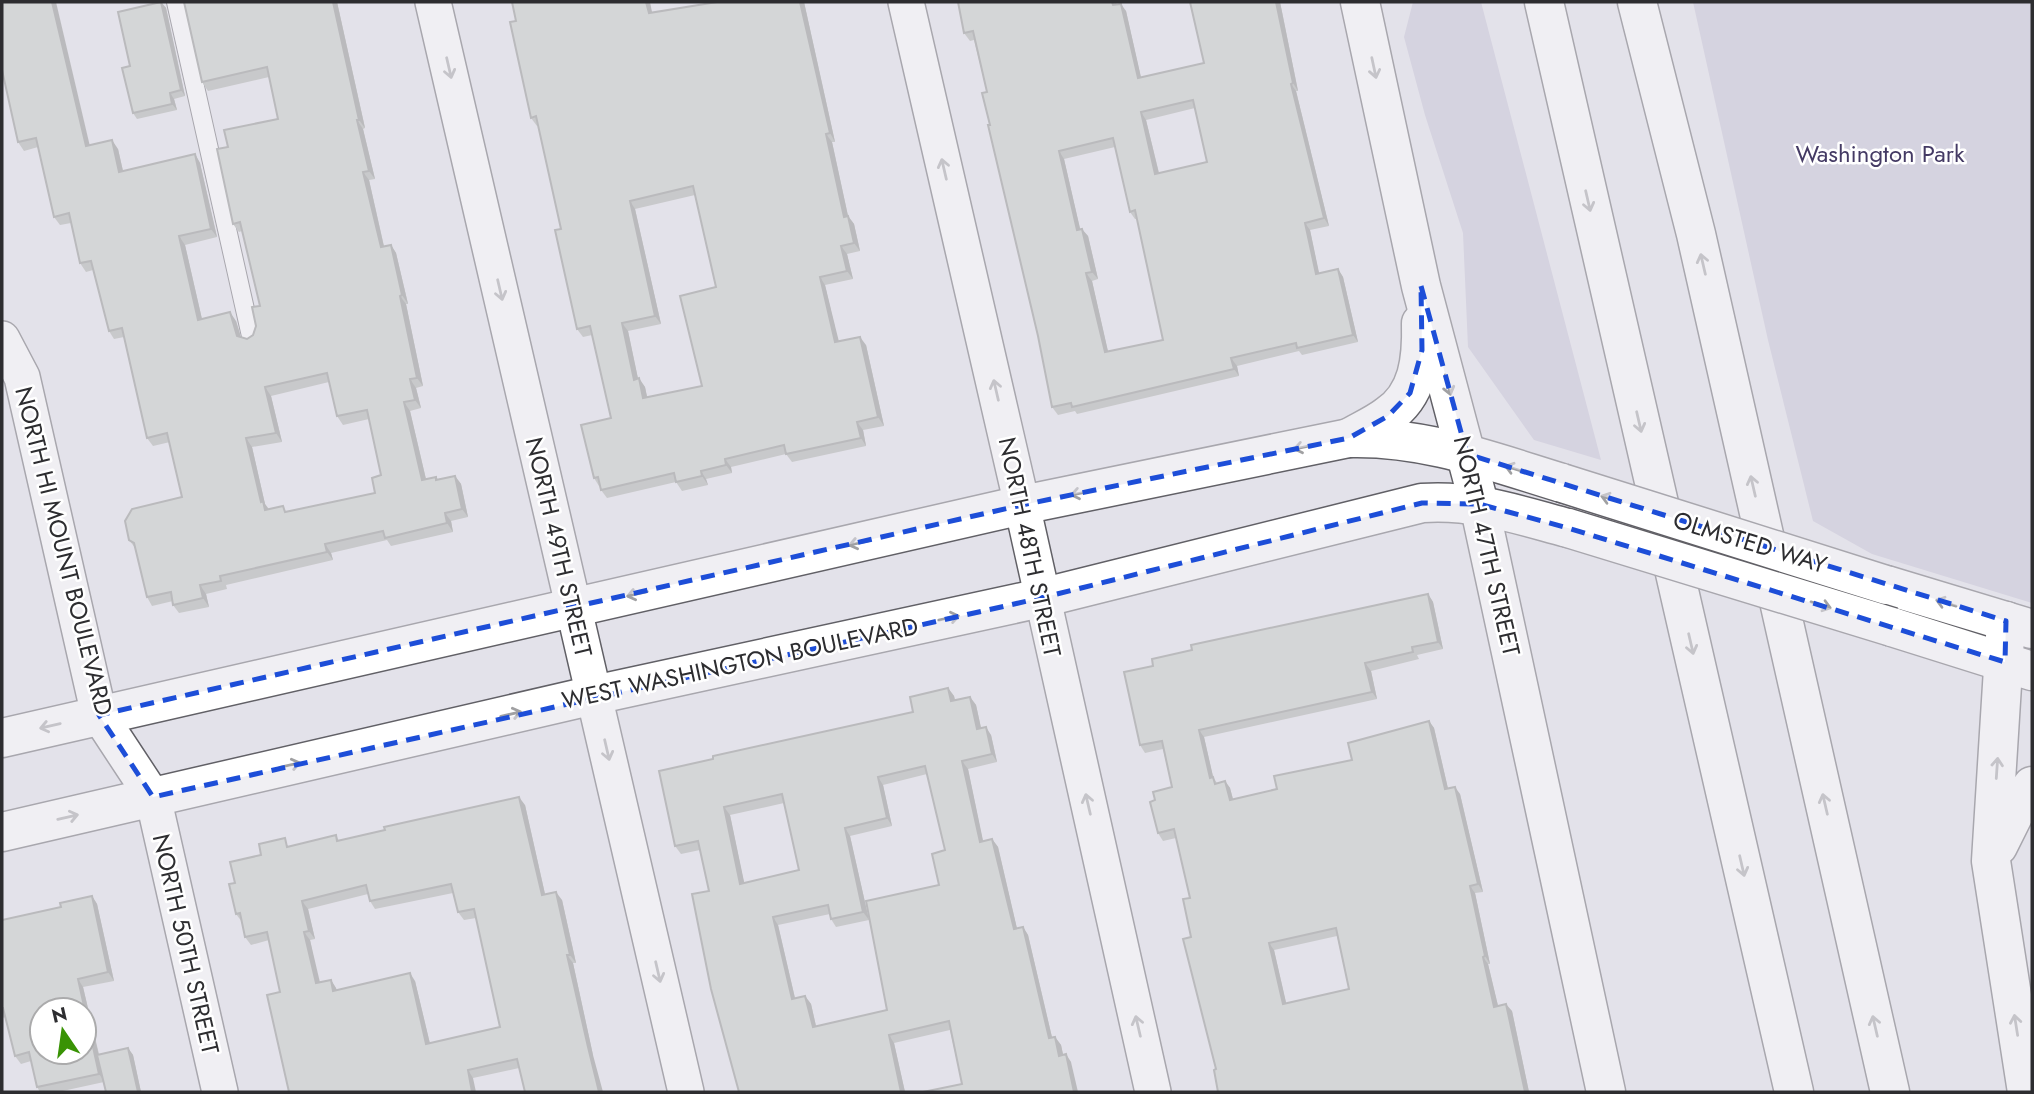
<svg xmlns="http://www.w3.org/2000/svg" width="2034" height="1094" font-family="Jost,sans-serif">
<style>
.green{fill:#c3c0d5}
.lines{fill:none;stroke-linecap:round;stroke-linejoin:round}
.service-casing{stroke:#616066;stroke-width:20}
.minor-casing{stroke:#616066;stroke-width:38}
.tertiary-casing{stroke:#616066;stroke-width:41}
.motorway-casing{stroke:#616066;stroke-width:41}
.service{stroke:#fff;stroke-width:18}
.minor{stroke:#fff;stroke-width:35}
.tertiary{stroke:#fff;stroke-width:38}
.motorway{stroke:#fff;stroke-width:38}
.tertiary-bridge-casing{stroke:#616066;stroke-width:41;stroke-linecap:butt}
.tertiary-bridge{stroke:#fff;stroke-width:38}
.wall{fill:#a7aba6;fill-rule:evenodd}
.shaded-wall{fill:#888b87}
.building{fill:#c2c7c1;stroke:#888b87;stroke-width:2;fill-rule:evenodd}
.oneway{stroke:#a0a0a2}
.marked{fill:none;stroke:#1d4ed8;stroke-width:5;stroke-dasharray:14 9;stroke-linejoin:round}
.labels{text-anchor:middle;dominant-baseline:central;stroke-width:5;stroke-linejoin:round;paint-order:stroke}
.park-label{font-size:24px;fill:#443a64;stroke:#fff}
.street-label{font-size:24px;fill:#2d2d30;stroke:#fff}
</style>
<rect width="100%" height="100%" fill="#e3e2ea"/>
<g class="green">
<polygon points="1413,2 1481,2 1601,460 1534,440 1468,347 1463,233 1425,115 1404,37"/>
<polygon points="1693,2 2032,2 2032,603 1872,554 1813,521 1768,340"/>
</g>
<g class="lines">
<defs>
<polyline id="service" points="176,2 251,336"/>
<g id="minor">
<polyline points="433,2 686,1092"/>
<polyline points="906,2 1022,505 1153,1092"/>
<polyline points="2,339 22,377 99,715 153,797 220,1092"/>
</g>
<g id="tertiary">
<polyline points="1360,2 1421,286 1479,504 1606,1092"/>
<path d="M1349 438C1361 431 1375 425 1387 416 1419 395 1422 358 1421 323"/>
<polyline points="1886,585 2032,629"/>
<polyline points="1892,627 2032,671"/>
<path d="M2 738 1022 505 1349 438C1425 436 1490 461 1562 483"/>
<path d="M2 832 594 695 1041 598 1422 503C1473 499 1519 515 1568 528"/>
</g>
<g id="motorway">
<polyline points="1544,2 1794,1092"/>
<polyline points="1637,2 1696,234 1890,1092"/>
<polyline points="2006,621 1991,861 2027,1092"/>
<polyline points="1998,846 2019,804 2032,786"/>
</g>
</defs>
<use href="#service" class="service-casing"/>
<use href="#minor" class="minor-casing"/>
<use href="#tertiary" class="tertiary-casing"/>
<use href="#motorway" class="motorway-casing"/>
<use href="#service" class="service"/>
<use href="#minor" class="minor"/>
<use href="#tertiary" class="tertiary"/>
<use href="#motorway" class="motorway"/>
<defs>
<g id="tertiary-bridge">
<polyline points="1562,483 1886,585"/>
<polyline points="1568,528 1892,627"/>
</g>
</defs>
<use href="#tertiary-bridge" class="tertiary-bridge-casing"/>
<use href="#tertiary-bridge" class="tertiary-bridge"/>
</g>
<g class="wall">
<polygon points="161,2 166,8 185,96 174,99 177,110 137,119 133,113 130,66"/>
<path d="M337 2 365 128 363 129 375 179 369 180 384 246 391 245 396 253 408 304H406L423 386 416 388 421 408 410 411 426 479 436 477 438 479 455 476 461 484 468 517 451 521 453 532 391 546 387 540 331 553 333 560 226 585 227 589 206 594 209 607 179 613 173 605V601L152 606 147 597 136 549 129 540 182 497 170 442 153 446 147 438 124 337 114 339 109 331 93 270 86 272 80 263 71 223 60 225 54 217 38 147 24 151 18 142 2 70 90 145 118 149 123 171 195 154 200 163 217 237 185 245 202 319 236 321 241 337 247 339 253 335 256 326 260 306 242 231 239 232 233 224 228 147 278 119 269 77 208 91 202 82ZM329 382 337 416 343 425 369 419 381 475 375 493 288 512 269 509 265 504 252 447 282 442 271 396Z"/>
<path d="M804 2 835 142H832L848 216 854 224 860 251 847 254 853 279 825 285 838 341 866 345 884 426 863 430 866 446 792 462 786 454 731 467 732 473 706 479 708 485 682 491 676 482 607 498 601 490 600 486H599L594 478 611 418 592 335 583 337 577 329 561 229 538 125 537 126 531 118 516 21 653 13ZM695 195 716 287 702 386 647 397 645 387 638 379 628 331 661 324 635 209Z"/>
<path d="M958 2H1116L1117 5 1126 11 1141 78 1204 63 1190 2H1280L1298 91H1296L1329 226 1310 230 1319 274 1338 269 1343 277 1358 342 1302 355 1299 351 1237 366 1239 376 1077 414 1075 411 1058 415 1052 407 1038 336 990 125 987 92 974 40 970 41 964 33ZM1195 108 1207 162 1159 173 1146 120ZM1115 147 1130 212 1135 219H1137L1163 340 1108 352 1092 281 1098 279 1088 236 1080 229 1064 159Z"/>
<path d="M1428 594 1433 602 1443 649 1417 655 1419 659 1371 671 1377 699 1204 737 1213 777 1217 783 1225 781 1230 788 1233 799 1277 789 1352 760 1429 721 1434 728 1448 789 1460 794 1483 892 1475 893 1490 964H1488L1498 1006 1512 1011 1529 1092H1218L1216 1069 1191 937 1190 898 1176 838 1163 841 1158 833 1155 800 1172 787 1163 749 1145 753 1140 745 1153 666ZM1337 936 1349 989 1286 1003 1274 950Z"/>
<path d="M948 688 954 696 955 700 970 697 976 705 981 728 991 735 997 762 968 769 983 842 992 839 998 847 1017 929 1023 927 1028 935 1052 1037H1055L1061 1045 1063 1055 1071 1062 962 1084 950 1030 894 1043 905 1092H739L709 891 700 850 681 854 675 846 713 759 913 712ZM927 774 945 850 939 885 887 1010 816 1026 811 1004 805 996 795 998 778 925 830 914 831 919 836 927 869 920 850 836 892 826 883 785ZM784 803 799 870 744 883 730 815Z"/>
<path d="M525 805 545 894 562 900 576 963H573L593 1055 519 1068 473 1078 280 992 269 940 251 945 245 937 242 922 236 914 235 883 261 855 336 835 339 841ZM453 893 458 912 464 920 476 918 500 1027 430 1044 415 981 337 990 331 980 319 983 310 940 315 939 308 909 368 894 370 901 375 909Z"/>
<polygon points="92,896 97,904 114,981 83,987 99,1054 128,1048 133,1055 141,1092 106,1092 104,1082 58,1092 40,1092 37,1087 31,1061 21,1064 15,1056 6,1017 2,1018 2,920 61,907"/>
</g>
<g class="shaded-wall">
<polygon points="52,2 56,2 92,155 86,146"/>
<polygon points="161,2 166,8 185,96 181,90"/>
<polygon points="333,2 337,2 365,128 359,120"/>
<polygon points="646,2 650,2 654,22 649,13"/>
<polygon points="800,2 804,2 835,142 830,133"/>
<polygon points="1276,2 1280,2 1298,91 1293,83"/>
<polygon points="1121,4 1126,11 1143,86 1138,78"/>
<polygon points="1291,84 1296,91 1329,226 1324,218"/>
<polygon points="170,93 174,99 177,110 172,104"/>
<polygon points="1141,112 1146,120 1161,182 1155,174"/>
<polygon points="357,120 363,129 375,179 369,171"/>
<polygon points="826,134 832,142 850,225 844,217"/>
<polygon points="112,140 118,149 125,180 119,172"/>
<polygon points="1059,151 1064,159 1082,237 1077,230"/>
<polygon points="195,154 200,163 217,237 211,229"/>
<polygon points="363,172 369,180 386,256 381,247"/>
<polygon points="630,201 635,209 661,324 655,316"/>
<polygon points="848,216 854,224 860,251 854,243"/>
<polygon points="1305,223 1310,230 1321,282 1316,274"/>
<polygon points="1082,229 1088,236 1098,279 1092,272"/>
<polygon points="179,236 185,245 204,328 198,320"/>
<polygon points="391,245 396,253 408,304 402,295"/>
<polygon points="841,246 847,254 853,279 847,271"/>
<polygon points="1338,269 1343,277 1358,342 1353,335"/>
<polygon points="1086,273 1092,281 1110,360 1105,352"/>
<polygon points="820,277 825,285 841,350 835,342"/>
<polygon points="400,296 406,304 423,386 417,378"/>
<polygon points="230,312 236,321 243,344 237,336"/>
<polygon points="622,323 628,331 640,388 634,380"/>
<polygon points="860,337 866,345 884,426 878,417"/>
<polygon points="1231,358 1237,366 1239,376 1234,369"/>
<polygon points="639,378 645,387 649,406 643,398"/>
<polygon points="410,379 416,388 421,408 415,400"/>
<polygon points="265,387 271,396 282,442 276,433"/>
<polygon points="404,402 410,411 428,488 422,480"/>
<polygon points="857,422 863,430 866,446 861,438"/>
<polygon points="246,438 252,447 265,504 269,510 271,518 261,502"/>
<polygon points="725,459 731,467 732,473 726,465"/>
<polygon points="701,471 706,479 708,485 702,476"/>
<polygon points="455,476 461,484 468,517 462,509"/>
<polygon points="445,513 451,521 453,532 447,523"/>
<polygon points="325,544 331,553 333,560 327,552"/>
<polygon points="200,585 206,594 209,607 203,598"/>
<polygon points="1428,594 1433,602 1443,649 1438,642"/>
<polygon points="1365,663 1371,671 1377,699 1372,692"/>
<polygon points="948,688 954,696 957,709 951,701"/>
<polygon points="970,697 976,705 983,737 977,729"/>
<polygon points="1429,721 1434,728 1450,797 1445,789"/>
<polygon points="986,727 991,735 997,762 992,754"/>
<polygon points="1199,730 1204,737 1215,785 1210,778"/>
<polygon points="962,761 968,769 985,850 980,842"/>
<polygon points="878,777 883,785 892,826 887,818"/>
<polygon points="1225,781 1230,788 1235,807 1230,800"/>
<polygon points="1455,787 1460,794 1483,892 1478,884"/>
<polygon points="519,797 525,805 547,903 542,895"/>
<polygon points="724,807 730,815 746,891 740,884"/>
<polygon points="845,828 850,836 869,920 863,912"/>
<polygon points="992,839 998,847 1019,937 1014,929"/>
<polygon points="1470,886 1475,893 1490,964 1485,956"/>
<polygon points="556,892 562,900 576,963 570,955"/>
<polygon points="92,896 97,904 114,981 108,972"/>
<polygon points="302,901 308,909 315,939 309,931"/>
<polygon points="773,917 778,925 797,1007 792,999"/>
<polygon points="1023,927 1028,935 1054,1046 1049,1038"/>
<polygon points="304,932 310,940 322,991 316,983"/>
<polygon points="1269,943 1274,950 1288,1011 1283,1004"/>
<polygon points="567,955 573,963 593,1055 603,1092 599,1092 588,1047"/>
<polygon points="1483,957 1488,964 1500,1014 1494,1007"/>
<polygon points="410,973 415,981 432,1052 426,1044"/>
<polygon points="78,979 83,987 105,1082 99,1074"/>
<polygon points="331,980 336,988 339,999 333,991"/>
<polygon points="805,996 811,1004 818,1035 813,1027"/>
<polygon points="1506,1004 1512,1011 1529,1092 1525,1092"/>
<polygon points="889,1035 894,1043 905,1092 901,1092"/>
<polygon points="1055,1037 1061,1045 1065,1063 1059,1056"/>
<polygon points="128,1048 133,1055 141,1092 138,1092"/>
<polygon points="1066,1054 1071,1062 1078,1092 1074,1092"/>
<polygon points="468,1070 473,1078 476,1092 472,1092"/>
</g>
<g class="building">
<path d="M2 2H52L86 146 112 140 119 172 195 154 211 229 179 236 198 320 230 312 237 336 247 339 253 335 256 326 252 307 260 306 240 222 233 224 217 149 228 147 224 130 278 119 267 67 202 82 184 2H333L359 120H357L369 171 363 172 381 247 391 245 402 295 400 296 417 378 410 379 415 400 404 402 422 480 436 477V480L455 476 462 509 445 513 447 523 385 538 383 531 325 544 327 552 220 576 221 581 200 585 203 598 173 605 171 592 147 597 134 543 129 540 125 521 132 509 182 497 167 433 147 438 122 328 109 331 91 261 80 263 69 213 54 217 36 138 18 142 2 70ZM327 373 337 416 367 410 381 475 372 478 375 493 285 512 283 506 265 510 263 501 261 502 246 438 276 433 265 387Z"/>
<polygon points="161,2 181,90 170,93 172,104 133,113 122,68 130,66 118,12"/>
<path d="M512 2H646L649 13 717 2H800L830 133 826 134 844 217 848 216 854 243 841 246 847 271 820 277 835 342 860 337 878 417 857 422 861 438 786 454 784 445 725 459 726 465 701 471 702 476 676 482 674 473 601 490 598 477 594 478 581 425 611 418 590 326 577 329 555 230 561 229 536 116 531 118 510 22 516 21ZM693 186 716 287 680 296 702 386 643 398 639 378 634 380 622 323 655 316 630 201Z"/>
<path d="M958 2H1112L1113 5 1121 4 1138 78 1204 63 1190 2H1276L1293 83 1291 84 1324 218 1305 223 1316 274 1338 269 1353 335 1297 348 1296 343 1231 358 1234 369 1072 407 1071 403 1052 407 1038 336 988 125H990L982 93 987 92 973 31 964 33ZM1193 100 1207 162 1155 174 1141 112ZM1113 138 1130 212 1135 210 1163 340 1105 352 1086 273 1092 272 1082 229 1077 230 1059 151Z"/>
<path d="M1428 594 1438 642 1412 647 1413 652 1365 663 1372 692 1199 730 1210 778 1213 777 1215 784 1225 781 1230 800 1277 789 1274 776 1352 760 1348 743 1429 721 1445 789 1455 787 1478 884 1470 886 1485 956 1483 957 1494 1007 1506 1004 1525 1092H1218L1214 1070 1216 1069 1183 939 1191 937 1183 899 1190 898 1174 829 1158 833 1150 802 1155 800 1153 792 1172 787 1162 741 1140 745 1124 672 1153 666 1152 659 1192 650 1191 645ZM1336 928 1349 989 1283 1004 1269 943Z"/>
<path d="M948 688 951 701 970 697 977 729 986 727 992 754 962 761 980 842 992 839 1014 929 1023 927 1049 1038 1055 1037 1059 1056 1066 1054 1074 1092H923L962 1084 949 1021 889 1035 901 1092H739L711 989 692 894 709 891 698 841 675 846 659 771 713 759V756L913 712 910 697ZM925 766 945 850 932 854 939 885 866 901 887 1010 813 1027 805 996 792 999 773 917 828 905 831 919 863 912 845 828 887 818 878 777ZM782 794 799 870 740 884 724 807Z"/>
<path d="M519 797 542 895 556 892 570 955H567L588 1047 599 1092H525L517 1059 468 1070 472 1092H289L267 995 280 992 267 932 245 937 240 913 236 914 229 884 235 883 230 862 261 855 259 844 285 838 287 847 336 835 337 841 385 830 384 827ZM451 884 458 912 474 909 500 1027 426 1044 410 973 333 991 331 980 316 983 304 932 309 931 302 901 366 885 370 901Z"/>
<path d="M92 896 108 972 78 979 99 1074 37 1087 29 1052 15 1056 3 1008H2V920L61 907 60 903ZM42 1010H84V1052H42Z"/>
<polygon points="128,1048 138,1092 106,1092 97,1055"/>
</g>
<defs><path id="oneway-shaft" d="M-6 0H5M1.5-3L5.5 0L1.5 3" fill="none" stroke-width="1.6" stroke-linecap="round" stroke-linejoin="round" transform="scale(1.75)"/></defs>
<g class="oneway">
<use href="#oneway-shaft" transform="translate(449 68) rotate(77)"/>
<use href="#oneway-shaft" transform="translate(1374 68) rotate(78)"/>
<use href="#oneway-shaft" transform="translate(944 169) rotate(-103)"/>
<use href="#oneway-shaft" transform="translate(1588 201) rotate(77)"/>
<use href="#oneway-shaft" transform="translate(1703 264) rotate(-103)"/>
<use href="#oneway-shaft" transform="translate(500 290) rotate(77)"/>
<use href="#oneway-shaft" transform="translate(1448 385) rotate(75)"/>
<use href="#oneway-shaft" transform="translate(996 390) rotate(-103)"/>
<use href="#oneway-shaft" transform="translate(1639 422) rotate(77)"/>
<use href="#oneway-shaft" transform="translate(1304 447) rotate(168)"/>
<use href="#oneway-shaft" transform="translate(1515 469) rotate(-163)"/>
<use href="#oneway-shaft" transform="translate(1753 486) rotate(-103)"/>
<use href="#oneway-shaft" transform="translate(1081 493) rotate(168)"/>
<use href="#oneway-shaft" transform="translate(1611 499) rotate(-163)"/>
<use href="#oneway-shaft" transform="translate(859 543) rotate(167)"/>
<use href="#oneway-shaft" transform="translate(637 594) rotate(167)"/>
<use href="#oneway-shaft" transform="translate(1946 603) rotate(-163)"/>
<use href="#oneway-shaft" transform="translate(1821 605) rotate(17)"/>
<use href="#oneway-shaft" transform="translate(949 618) rotate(-12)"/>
<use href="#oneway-shaft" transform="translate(1691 644) rotate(77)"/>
<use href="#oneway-shaft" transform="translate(511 714) rotate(-13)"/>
<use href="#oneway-shaft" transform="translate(50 726) rotate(167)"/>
<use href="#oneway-shaft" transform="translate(607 750) rotate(77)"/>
<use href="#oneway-shaft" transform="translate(290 765) rotate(-13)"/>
<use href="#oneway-shaft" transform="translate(1997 768) rotate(-86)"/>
<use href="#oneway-shaft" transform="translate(1088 804) rotate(-103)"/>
<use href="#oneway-shaft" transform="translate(1825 804) rotate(-103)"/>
<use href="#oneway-shaft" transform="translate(68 817) rotate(-13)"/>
<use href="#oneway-shaft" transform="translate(1742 866) rotate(77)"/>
<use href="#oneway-shaft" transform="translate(658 972) rotate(77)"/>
<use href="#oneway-shaft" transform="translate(2016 1025) rotate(-99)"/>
<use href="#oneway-shaft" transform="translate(1138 1026) rotate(-103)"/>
<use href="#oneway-shaft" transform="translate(1875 1026) rotate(-103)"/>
</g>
<path d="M0 0H2034V1094H0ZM1421 286 1467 454 2006 621 2005 662 1568 528 1479 504 1422 503 1041 598 153 797 99 715 1022 505 1349 438 1388 416 1410 393 1422 350Z" fill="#e3e2ea" fill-opacity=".55" fill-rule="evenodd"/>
<path class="marked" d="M1421 286 1467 454 2006 621 2005 662 1568 528 1479 504 1422 503 1041 598 153 797 99 715 1022 505 1349 438 1388 416 1410 393 1422 350Z"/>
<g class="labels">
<g class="park-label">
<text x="1880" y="153">Washington Park</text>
</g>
<g class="street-label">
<text transform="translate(1750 542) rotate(17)">OLMSTED WAY</text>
<text transform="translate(1487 546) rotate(77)">NORTH 47TH STREET</text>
<text transform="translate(559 547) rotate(77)">NORTH 49TH STREET</text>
<text transform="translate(1030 547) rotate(78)">NORTH 48TH STREET</text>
<text transform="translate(64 551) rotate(76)">NORTH HI MOUNT BOULEVARD</text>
<text transform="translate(740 663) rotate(-12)">WEST WASHINGTON BOULEVARD</text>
<text transform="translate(186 944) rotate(77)">NORTH 50TH STREET</text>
</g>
</g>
<rect width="2034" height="1094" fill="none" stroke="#2d2d30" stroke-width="7"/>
<g transform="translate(63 1031) rotate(347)"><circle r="33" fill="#ffffff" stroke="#ababac" stroke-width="2"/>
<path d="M0-5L12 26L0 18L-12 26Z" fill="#399305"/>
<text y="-10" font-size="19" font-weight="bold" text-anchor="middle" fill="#2d2d30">N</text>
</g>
</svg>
